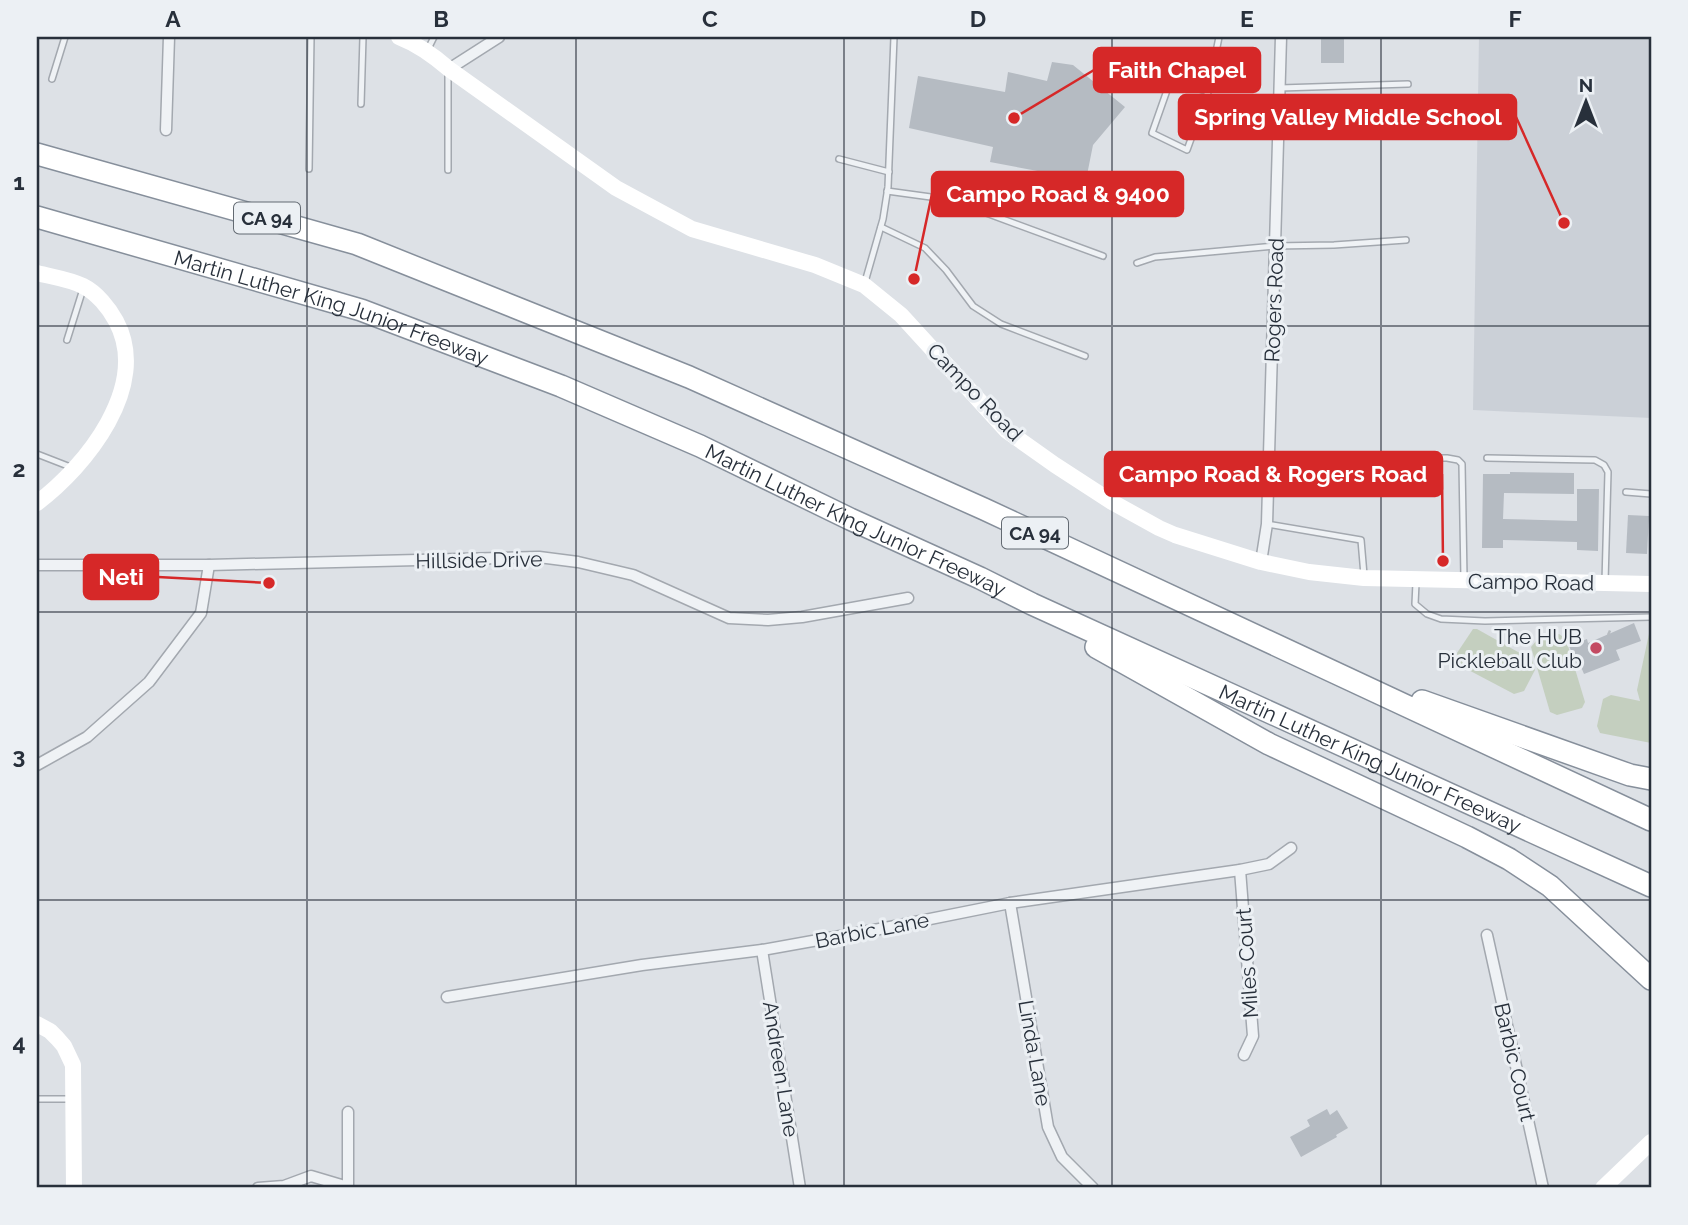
<svg xmlns="http://www.w3.org/2000/svg" width="1688" height="1225" font-family="Raleway,sans-serif">
<style>
.built{fill:#cbd0d7}
.green{fill:#c4cfbf}
.building{fill:#b5bbc2}
.lines{fill:none;stroke-linecap:round;stroke-linejoin:round}
.lane-casing{stroke:#a3a8af;stroke-width:8}
.street-casing{stroke:#a3a8af;stroke-width:13}
.highway-casing{stroke:#868f9b;stroke-width:24}
.path{stroke:#b7bcc1;stroke-width:2.5;stroke-dasharray:5 5;stroke-linecap:butt}
.lane{stroke:#eff2f5;stroke-width:5}
.street{stroke:#eff2f5;stroke-width:10}
.secondary{stroke:#fff;stroke-width:16}
.highway{stroke:#fff;stroke-width:21}
.grid{fill:none;stroke:#28303b;stroke-width:2;stroke-opacity:0.55}
.poi-dot{fill:#c34a62;stroke:#ecf0f4;stroke-width:2.5}
.labels{text-anchor:middle;dominant-baseline:central;stroke-width:6;stroke-linejoin:round;paint-order:stroke}
.shield{fill:#ecf0f4;stroke:#636a72;stroke-width:2}
.shield-label{font-size:19px;font-weight:bold;fill:#28303b}
.street-label{font-size:21px;fill:#28303b;stroke:#ecf0f4}
.poi-label{font-size:21px;fill:#28303b;stroke:#ecf0f4;text-anchor:end}
.leader{fill:none;stroke:#d62828;stroke-width:2.5}
.callout-dot{fill:#d62828;stroke:#ecf0f4;stroke-width:2.5}
.callout{fill:#d62828;stroke:#d62828;stroke-width:2.5}
.callout-label{font-size:23px;text-anchor:middle;font-weight:bold;fill:#fff}
.neatline{fill:none;stroke:#28303b;stroke-width:2.5}
.grid-label{font-size:23px;text-anchor:middle;font-weight:bold;fill:#28303b}
</style>
<rect width="100%" height="100%" fill="#dde1e6"/>
<polygon class="built" points="1479,37 1651,37 1651,418 1473,410"/>
<g class="green">
<polygon points="1651,628 1651,743 1600,733 1597,726 1603,699 1611,695 1640,701 1637,690 1650,629"/>
<polygon points="1473,629 1477,629 1532,660 1535,670 1524,691 1514,694 1459,665 1457,653"/>
<polygon points="1559,634 1566,639 1585,702 1582,708 1557,715 1550,712 1531,647 1537,640"/>
</g>
<g class="building">
<rect x="1321" y="37" width="23" height="26"/>
<polygon points="1052,62 1073,65 1125,107 1093,145 1086,180 990,162 993,147 909,128 918,76 1005,92 1008,72 1047,81"/>
<polygon points="1510,472 1574,473 1574,494 1504,493 1503,519 1577,521 1577,489 1599,489 1598,551 1577,550 1577,542 1503,540 1503,548 1482,548 1483,474 1510,474"/>
<polygon points="1628,515 1649,516 1647,554 1626,553"/>
<polygon points="1634,623 1641,641 1616,650 1620,660 1584,674 1581,667 1578,667 1569,646 1587,639 1588,643"/>
<polygon points="1327,1109 1330,1115 1337,1110 1348,1128 1336,1135 1337,1137 1301,1157 1290,1137 1310,1126 1307,1120"/>
</g>
<g class="lines">
<defs>
<g id="lane">
<polyline points="428,49 434,37"/>
<polyline points="52,79 65,37"/>
<polygon points="1171,79 1208,92 1187,150 1152,133"/>
<polyline points="1280,88 1408,84"/>
<polyline points="1208,92 1219,37"/>
<polyline points="361,104 363,37"/>
<polyline points="839,159 889,172"/>
<polyline points="309,169 311,37"/>
<polyline points="448,170 448,72"/>
<polyline points="887,191 938,198 959,203 1103,256"/>
<polyline points="881,227 925,248 946,270 973,306 1001,324 1085,356"/>
<polyline points="1137,263 1155,257 1275,246 1334,245 1406,240"/>
<polyline points="865,282 883,219 888,187 894,37"/>
<polyline points="67,340 83,289"/>
<polyline points="37,454 73,468"/>
<polyline points="1371,458 1447,458 1458,460 1462,464 1464,578"/>
<polyline points="1487,458 1595,460 1604,465 1608,472 1605,582"/>
<polyline points="1626,492 1651,494"/>
<polyline points="1267,524 1361,540 1364,575"/>
<polyline points="1416,583 1415,604 1427,614 1441,619 1485,621 1651,617"/>
<polyline points="37,1099 72,1099"/>
</g>
<g id="street">
<polyline points="449,69 499,37"/>
<polyline points="166,130 169,37"/>
<polyline points="1261,562 1267,524 1281,37"/>
<polyline points="37,565 209,565 539,557 578,562 633,575 729,618 768,620 802,617 908,598"/>
<polyline points="37,765 87,737 149,682 201,613 209,565"/>
<polyline points="1240,870 1253,1036 1244,1055"/>
<polyline points="1010,903 1048,1127 1062,1157 1093,1188"/>
<polyline points="1487,935 1543,1188"/>
<polyline points="762,950 800,1188"/>
<polyline points="447,997 642,965 762,950 885,928 1010,903 1240,870 1269,864 1291,848"/>
<polyline points="258,1188 284,1186 311,1176 348,1187 348,1112"/>
</g>
<g id="highway">
<polyline points="37,154 357,244 689,377 984,509 1651,820"/>
<path id="s1" d="M37 217 361 310 561 386 700 446 850 519 980 578 1032 604 1651 886"/>
<polyline points="1096,647 1269,744 1467,837 1509,859 1550,886 1651,979"/>
<polyline points="1422,701 1630,775 1651,779"/>
</g>
</defs>
<use href="#lane" class="lane-casing"/>
<use href="#street" class="street-casing"/>
<use href="#highway" class="highway-casing"/>
<polyline class="path" points="1608,635 1612,626"/>
<use href="#lane" class="lane"/>
<use href="#street" class="street"/>
<g class="secondary">
<path d="M399 37C417 44 434 56 449 69L616 188 692 229 815 265 864 285 901 315 1007 431 1055 465 1112 502 1159 528 1175 535 1261 562 1309 572 1364 578 1651 584"/>
<path d="M37 273C52 277 69 279 83 286 97 293 109 308 116 321 151 386 86 466 37 503"/>
<polyline points="37,1024 50,1031 57,1038 64,1046 73,1065 74,1188"/>
<polyline points="1603,1188 1651,1142"/>
</g>
<use href="#highway" class="highway"/>
</g>
<path class="grid" d="M307 37V1188M576 37V1188M844 37V1188M1112 37V1188M1381 37V1188M37 326H1651M37 612H1651M37 900H1651"/>
<circle class="poi-dot" cx="1596" cy="648" r="7"/>
<g class="labels">
<g class="shield">
<rect x="234" y="202.5" width="66" height="31" rx="5"/>
<rect x="1002" y="517.5" width="66" height="31" rx="5"/>
</g>
<g class="shield-label">
<text x="267" y="218">CA 94</text>
<text x="1035" y="533">CA 94</text>
</g>
<g class="street-label">
<text transform="translate(1274 300) rotate(-88)">Rogers Road</text>
<text stroke="none"><textPath href="#s1" startOffset="308">Martin Luther King Junior Freeway</textPath></text>
<text transform="translate(975 392) rotate(46)">Campo Road</text>
<text stroke="none"><textPath href="#s1" startOffset="875">Martin Luther King Junior Freeway</textPath></text>
<text transform="translate(479 560) rotate(-1)">Hillside Drive</text>
<text transform="translate(1531 582) rotate(1)">Campo Road</text>
<text stroke="none"><textPath href="#s1" startOffset="1442">Martin Luther King Junior Freeway</textPath></text>
<text transform="translate(872 930) rotate(-11)">Barbic Lane</text>
<text transform="translate(1247 963) rotate(-94)">Miles Court</text>
<text transform="translate(1035 1053) rotate(80)">Linda Lane</text>
<text transform="translate(1515 1062) rotate(77)">Barbic Court</text>
<text transform="translate(781 1069) rotate(81)">Andreen Lane</text>
</g>
<g class="poi-label">
<text x="1582" y="636">The HUB<tspan x="1582" dy="24">Pickleball Club</tspan></text>
</g>
</g>
<path class="leader" d="M1014 118L1094 70M1564 223L1516 117M914 279L932 194M1443 561L1442 474M269 583L158 577"/>
<g class="callout-dot">
<circle cx="1014" cy="118" r="7"/>
<circle cx="1564" cy="223" r="7"/>
<circle cx="914" cy="279" r="7"/>
<circle cx="1443" cy="561" r="7"/>
<circle cx="269" cy="583" r="7"/>
</g>
<g class="callout">
<rect x="1094" y="48" width="166" height="44" rx="7"/>
<rect x="1179" y="95" width="337" height="44" rx="7"/>
<rect x="932" y="172" width="251" height="44" rx="7"/>
<rect x="1105" y="452" width="337" height="44" rx="7"/>
<rect x="84" y="555" width="74" height="44" rx="7"/>
</g>
<g class="callout-label">
<text x="1177" y="78">Faith Chapel</text>
<text x="1348" y="125">Spring Valley Middle School</text>
<text x="1058" y="202">Campo Road &amp; 9400</text>
<text x="1273" y="482">Campo Road &amp; Rogers Road</text>
<text x="121" y="585">Neti</text>
</g>
<rect width="1688" height="1225" fill="none" stroke="#ecf0f4" stroke-width="77"/>
<g transform="translate(1586 102)" stroke="#ecf0f4" stroke-width="5" paint-order="stroke">
<path d="M0-5L12 26L0 18L-12 26Z" fill="#28303b"/>
<text y="-10" font-size="19" font-weight="bold" text-anchor="middle" fill="#28303b">N</text>
</g>
<rect x="38" y="38" width="1612" height="1148" class="neatline"/>
<g class="grid-label">
<text x="173" y="27">A</text>
<text x="441" y="27">B</text>
<text x="710" y="27">C</text>
<text x="978" y="27">D</text>
<text x="1247" y="27">E</text>
<text x="1515" y="27">F</text>
<text x="19" y="190">1</text>
<text x="19" y="477">2</text>
<text x="19" y="764">3</text>
<text x="19" y="1051">4</text>
</g>
</svg>
